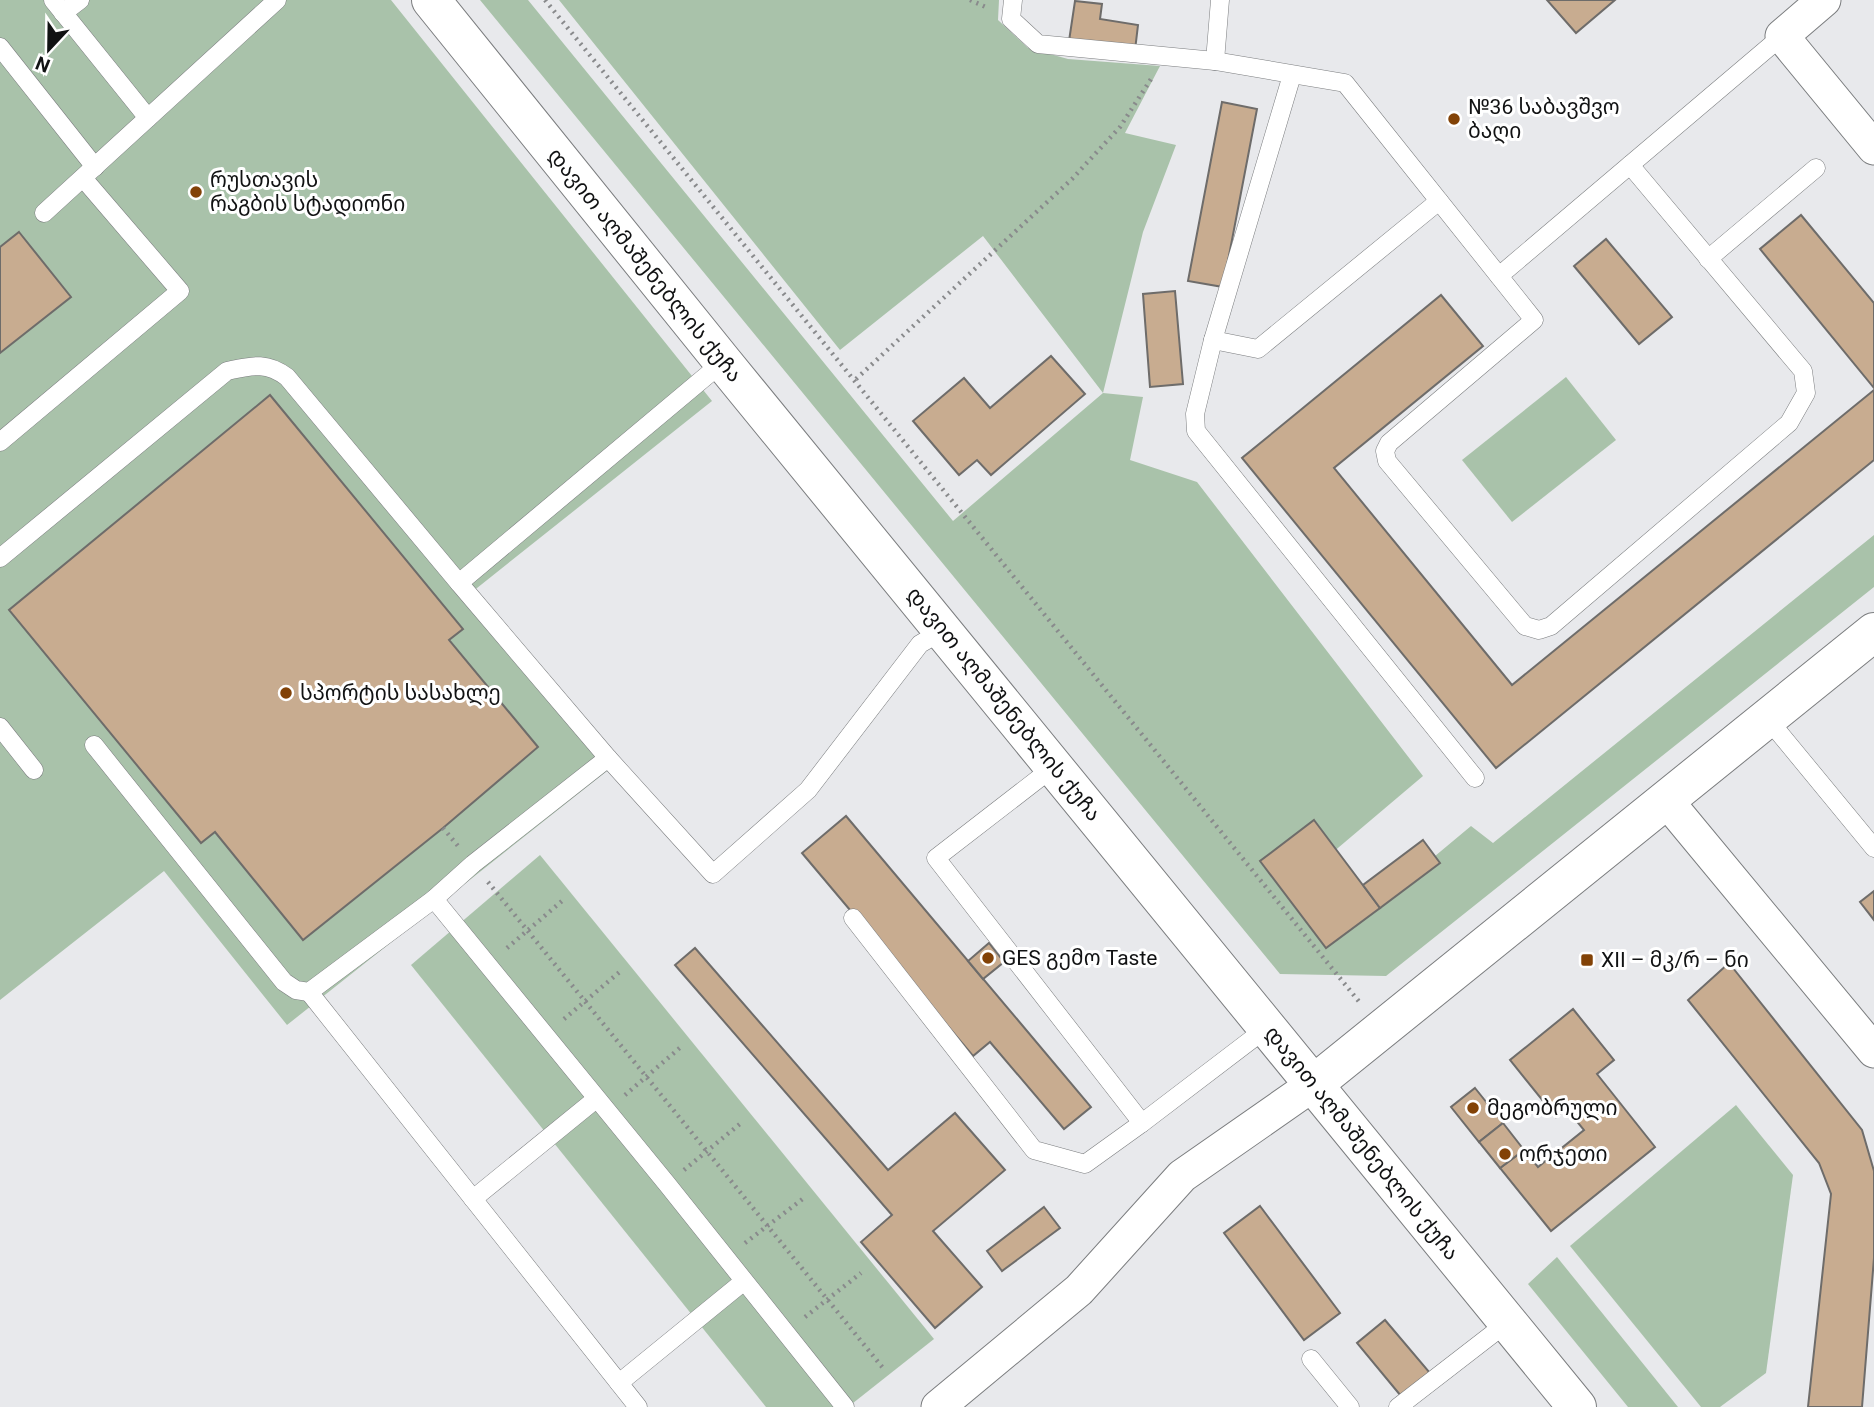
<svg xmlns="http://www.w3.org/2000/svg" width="1874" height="1407" font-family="Roboto,'Noto Sans Georgian',sans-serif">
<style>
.green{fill:#a9c2aa}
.building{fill:#c8ac90;stroke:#6e6c6a;stroke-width:2}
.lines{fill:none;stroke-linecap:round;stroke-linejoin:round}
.service-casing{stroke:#7b7d7f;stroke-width:19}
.minor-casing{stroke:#7b7d7f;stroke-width:35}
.tertiary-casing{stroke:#7b7d7f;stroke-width:40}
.secondary-casing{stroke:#7b7d7f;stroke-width:40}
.path{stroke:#898a8c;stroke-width:4.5;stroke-dasharray:2 5;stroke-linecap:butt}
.service{stroke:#fff;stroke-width:18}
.minor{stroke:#fff;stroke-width:33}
.tertiary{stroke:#fff;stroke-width:38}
.secondary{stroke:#fff;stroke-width:38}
.poi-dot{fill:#824207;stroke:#fff;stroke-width:2.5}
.labels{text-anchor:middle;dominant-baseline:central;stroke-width:6;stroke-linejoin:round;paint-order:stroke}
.poi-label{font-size:21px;fill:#111213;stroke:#fff;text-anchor:start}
.street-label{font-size:21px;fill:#111213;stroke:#fff}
</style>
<rect width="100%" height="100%" fill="#e8e9ec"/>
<g class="green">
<polygon points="0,0 391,0 712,401 467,596 607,771 287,1025 164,871 0,1000"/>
<polygon points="480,0 528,0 953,521 1103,393 983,236 840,350 559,0 999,0 998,20 1028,48 1068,59 1160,66 1125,133 1176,145 1143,232 1103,393 1143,397 1130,460 1197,482 1423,776 1332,853 1374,907 1471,826 1493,843 1874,535 1874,587 1386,976 1280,974"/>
<polygon points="1566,377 1616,440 1512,522 1462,460"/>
<polygon points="540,855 934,1339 848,1407 766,1407 411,965"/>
<polygon points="1736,1105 1793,1175 1766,1373 1720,1407 1701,1407 1570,1246"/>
<polygon points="1557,1257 1678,1407 1628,1407 1528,1284"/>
</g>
<g class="building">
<polygon points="1547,0 1615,0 1576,33"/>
<polygon points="1075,1 1102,4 1100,19 1138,25 1135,50 1069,41"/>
<polygon points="1222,102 1257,109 1223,287 1188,281"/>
<polygon points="1801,215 1874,303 1874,388 1760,249"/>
<polygon points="19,232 71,297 0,353 0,247"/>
<polygon points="1606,239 1672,317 1639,344 1574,266"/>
<polygon points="1175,291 1183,384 1150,387 1143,294"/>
<polygon points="1441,295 1483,346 1334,468 1512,685 1874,390 1874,460 1496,768 1242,458"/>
<polygon points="1051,356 1085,394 991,475 977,460 959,475 913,421 964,378 990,408"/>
<polygon points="270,395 463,629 449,640 538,747 443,828 303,940 215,832 201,843 9,610"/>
<polygon points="846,816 1091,1107 1064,1129 990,1042 973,1056 802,853"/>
<polygon points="1314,820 1380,908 1326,948 1260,861"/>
<polygon points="1423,840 1440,863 1380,908 1363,885"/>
<polygon points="1874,891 1874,920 1860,902"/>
<polygon points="989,943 1004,962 983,979 968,961"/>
<polygon points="695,948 888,1170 955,1113 1005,1170 933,1231 982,1287 935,1328 861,1242 892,1215 675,965"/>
<polygon points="1729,963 1862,1130 1874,1171 1874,1258 1862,1407 1808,1407 1831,1194 1819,1163 1688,1000"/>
<polygon points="1573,1009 1614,1060 1597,1074 1655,1147 1551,1231 1500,1168 1524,1150 1538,1167 1584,1130 1566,1108 1556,1117 1510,1060"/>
<polygon points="1475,1088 1503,1123 1479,1142 1451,1107"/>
<polygon points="1503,1123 1524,1150 1500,1168 1479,1142"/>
<polygon points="1260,1206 1340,1313 1304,1340 1224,1233"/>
<polygon points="1044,1207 1060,1228 1002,1271 987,1251"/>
<polygon points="1385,1320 1430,1373 1401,1396 1357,1343"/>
</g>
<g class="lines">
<defs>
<g id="service">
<polyline points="53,0 148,118"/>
<polyline points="1013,0 1011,19 1038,44 1215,61 1345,83 1534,320 1389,443 1385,451 1387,461 1525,626 1539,630 1551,626 1789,423 1806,393 1803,371 1630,165"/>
<polyline points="63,13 80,0"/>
<polyline points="0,47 95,167"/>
<polyline points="1215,61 1220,0"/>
<polyline points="1292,75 1213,340 1195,414 1196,431 1475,778"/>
<polyline points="44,213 277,0"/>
<polyline points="1708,259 1816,168"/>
<polyline points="1499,276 1782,36"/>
<polyline points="1213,340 1258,349 1439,201"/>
<polyline points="0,442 180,291 83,178"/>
<path d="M0 558 227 371C251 366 266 361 287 377L459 583"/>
<polyline points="1767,718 1874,848"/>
<polyline points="0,727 34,770"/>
<polyline points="94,745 284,982 296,990 309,992 434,899 473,864 608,758 459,583 723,362"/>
<polyline points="608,758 713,874 808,790 920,644 944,630"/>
<polyline points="1055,766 936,858 1142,1123 1268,1027"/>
<polyline points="434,899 667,1184 845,1407"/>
<polyline points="853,918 1034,1150 1085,1164 1142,1123"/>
<polyline points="309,992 638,1407"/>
<polyline points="473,1199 596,1099"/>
<polyline points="1311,1359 1350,1407"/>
<polyline points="619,1383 743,1282"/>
<polyline points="1398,1407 1508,1322"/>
</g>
<g id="minor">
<polyline points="1824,0 1782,36 1874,148"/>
<polyline points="1666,800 1874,1051"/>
<polyline points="938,1407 1079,1290 1182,1176 1314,1084"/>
</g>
<polyline id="tertiary" points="1314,1084 1874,632"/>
<polyline id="secondary" points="431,0 723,362 1577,1407"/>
</defs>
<use href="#service" class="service-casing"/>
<use href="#minor" class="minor-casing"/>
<use href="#tertiary" class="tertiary-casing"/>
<use href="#secondary" class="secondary-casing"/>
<g class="path">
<polyline points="545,0 1361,1004"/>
<polyline points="970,0 988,8"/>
<polyline points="856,379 1072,179 1120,127 1151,79"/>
<polyline points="443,828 458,846"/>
<polyline points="488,882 883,1368"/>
<polyline points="507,948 562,901"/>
<polyline points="564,1019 622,970"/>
<polyline points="625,1095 682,1046"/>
<polyline points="684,1170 741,1123"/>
<polyline points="745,1243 804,1198"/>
<polyline points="805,1317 861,1273"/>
</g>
<use href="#service" class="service"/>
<use href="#minor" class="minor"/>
<use href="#tertiary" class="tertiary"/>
<use href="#secondary" class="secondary"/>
</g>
<g class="poi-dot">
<circle cx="1454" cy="119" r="7"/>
<circle cx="196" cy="192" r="7"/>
<circle cx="286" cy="693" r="7"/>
<circle cx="988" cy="958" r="7"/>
<rect x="1580" y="953" width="14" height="14" rx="3.5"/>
<circle cx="1473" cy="1108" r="7"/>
<circle cx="1505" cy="1154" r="7"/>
</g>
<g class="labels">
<g class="poi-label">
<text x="1468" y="107">№36 საბავშვო<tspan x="1468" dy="24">ბაღი</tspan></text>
<text x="210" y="180">რუსთავის<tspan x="210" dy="24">რაგბის სტადიონი</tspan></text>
<text x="300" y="693">სპორტის სასახლე</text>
<text x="1002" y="958">GES გემო Taste</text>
<text x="1601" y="960">XII – მკ/რ – ნი</text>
<text x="1487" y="1108">მეგობრული</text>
<text x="1519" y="1154">ორჯეთი</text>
</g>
<g class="street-label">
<text transform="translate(645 265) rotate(51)">დავით აღმაშენებლის ქუჩა</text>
<text transform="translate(1004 704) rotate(51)">დავით აღმაშენებლის ქუჩა</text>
<text transform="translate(1362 1143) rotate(51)">დავით აღმაშენებლის ქუჩა</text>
</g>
</g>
<g transform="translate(49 49) rotate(202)" stroke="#ffffff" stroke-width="5" paint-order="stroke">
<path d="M0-5L12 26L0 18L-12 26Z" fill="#111213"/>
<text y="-10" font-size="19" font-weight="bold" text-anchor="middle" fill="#111213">N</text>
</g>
</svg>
